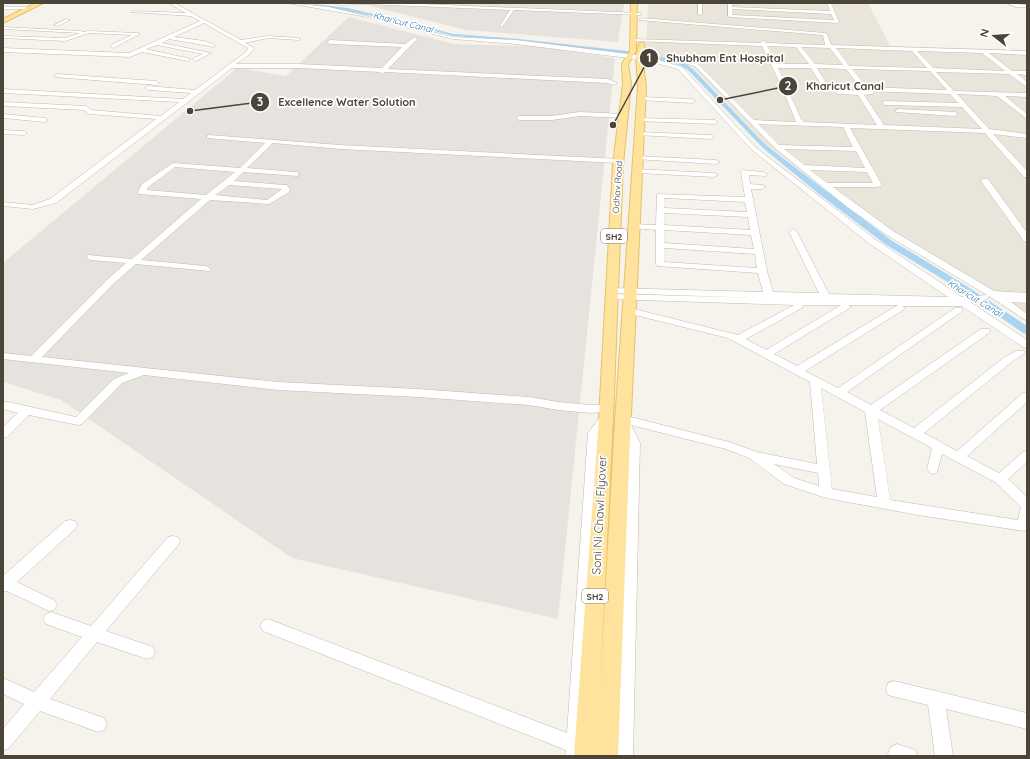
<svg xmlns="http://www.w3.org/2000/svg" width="1030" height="759" font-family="Quicksand,sans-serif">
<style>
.residential{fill:#eae5da}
.industrial{fill:#e6e2dd}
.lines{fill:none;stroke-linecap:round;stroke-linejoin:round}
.canal{fill:#a9d4f2;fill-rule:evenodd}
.minor-casing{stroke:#c2bbae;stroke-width:1}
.major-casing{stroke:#e6c16a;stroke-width:2}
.minor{fill:#fff;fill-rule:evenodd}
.major{fill:#ffe39c;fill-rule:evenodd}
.labels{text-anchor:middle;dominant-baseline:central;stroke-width:3.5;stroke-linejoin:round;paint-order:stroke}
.far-water-label{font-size:9px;font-style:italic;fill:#2e7ab2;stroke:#fff}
.far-street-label{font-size:9px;fill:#4b4439;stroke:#fff}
.shield{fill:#fff;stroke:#817c74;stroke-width:1}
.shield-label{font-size:9px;font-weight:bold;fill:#4b4439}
.near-street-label{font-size:12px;fill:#4b4439;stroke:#fff}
.leader{fill:none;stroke:#4b4439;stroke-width:1.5}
.callout-dot{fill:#4b4439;stroke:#fff;stroke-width:1.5}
.mark-label{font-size:12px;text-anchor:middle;font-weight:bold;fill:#fff}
.callout-label{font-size:11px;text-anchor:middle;font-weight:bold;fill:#4b4439;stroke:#fff;stroke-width:3.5;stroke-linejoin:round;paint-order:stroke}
</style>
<rect width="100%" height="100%" fill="#f6f3ec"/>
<polygon class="residential" points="648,3 868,3 890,46 1027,50 1027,322 972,286 866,220 767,145 692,66 646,53"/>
<g class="industrial">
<polygon points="373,3 624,3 618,42 466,30 370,6"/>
<polygon points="349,17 454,44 532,46 615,58 558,619 292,558 61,400 3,382 3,263 237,68 286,76"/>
</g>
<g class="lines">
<polygon class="canal" points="306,3 348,8 454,34 519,39 645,53 684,63 693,69 767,146 825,190 891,240 965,285 1027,326 1027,334 1023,333 959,289 885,244 819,194 763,148 689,71 680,65 645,57 519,41 454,36 388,19"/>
<defs>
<g id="minor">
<polygon points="169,3 174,3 241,40 268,36 299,38 301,39 299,40 268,38 245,43 254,48 250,54 236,64 298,64 382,68 402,47 330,44 327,42 330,40 405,44 415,37 417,39 388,69 608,79 617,83 614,85 607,83 385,72 382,74 380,72 298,68 232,68 56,203 33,209 3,206 3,202 33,205 50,199 156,119 89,114 84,110 3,106 3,102 86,106 91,110 161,116 179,102 3,93 3,89 183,99 191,93 148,90 145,88 148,86 195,90 246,52 248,48 204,23 174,37 204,41 215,45 215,47 169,39 162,43 211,53 196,61 194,60 194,58 203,54 157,45 146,49 191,59 188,61 142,52 130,57 3,52 3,48 129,53 200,21 191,16 131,12 133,11 186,13"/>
<path d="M287 3 329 7 453 37 516 40 644 56 682 67 755 147 876 240 962 297 987 295 887 235 846 206 775 148 699 70 694 66 665 57 668 55 698 64 754 120 796 122 782 87 762 46 634 41 632 40 634 39 761 43 763 40 766 43 825 45 823 35 639 20 641 18 825 33 827 34 831 45 1027 51V55L989 53 1012 71H1027V75L1017 74 1027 82V87L1009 74 936 72 954 91 1027 93V97L1005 96 1027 114V119L997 96 957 94 989 129 1027 134V138L993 134 1027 171V177H1024L985 133 850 128 882 185 878 187H833L893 231 994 291 1027 293V303L1011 302 1027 314V321L989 296 987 299 970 302 1027 340V348L1023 347 962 306H902L905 308 903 310 805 371 838 388 955 308H961L963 310 961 312 847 392 871 405 981 329H989L990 331 989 333 880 410 914 428 1005 357 1016 351H1024L1025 353 1013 361 924 433 957 451 1023 393 1027 392V402L967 456 999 473 1023 452 1027 451V462L1008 479 1027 497V530L1024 531 918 515 826 498 784 484 749 458 726 449 631 425 640 443 633 756H615L628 443 618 422 617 419 619 416 623 415 729 442 757 452 817 464 810 382 728 338 627 313 625 311 630 308 738 335 794 305 608 299 606 297 608 295 611 294 766 298 608 293 606 291 608 289 611 288 763 292 758 273 657 266 656 264V230L634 228H631L630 226 631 224 656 225 657 194 745 197 741 172 742 170 763 172 767 174 766 176 749 175 750 184 762 185 766 187 762 189H751L767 271 773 292 819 293 789 232 793 229 797 232 829 294 948 297 870 244 751 149 678 69 644 60 516 44 453 39 362 16ZM767 46 796 47 809 64H777ZM801 47 830 48 843 65 815 64ZM836 48 912 51 927 68 849 66ZM917 51 982 53 1005 71 933 68ZM778 68H811L823 88 826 90 829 88 817 68 846 69 862 90 864 91 950 94 958 103 885 101 882 103 885 105 962 107 982 129 884 125 864 95 873 94V92L871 91 838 90 835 92 838 94 858 95 877 125 804 122 801 119ZM852 69 930 71 947 90 866 87ZM758 124 843 127 853 147 779 145ZM784 149 856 151 865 168 804 165ZM810 170 867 172 873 183H827ZM664 198 745 202 747 212 664 208ZM664 213 748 217 750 230 664 225ZM664 230 751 235 754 249 664 243ZM664 248 755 254 757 268 664 262ZM771 298H772L823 299ZM803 305H841L766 350 746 339 802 308ZM849 305H898L797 366 774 354 848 309 850 307ZM821 388 865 412 877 497 832 489ZM878 419 932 448 927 469 929 472 933 474 937 472 942 454 995 482 1021 507 1018 520 890 500ZM774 464 818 473 819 486 794 478Z"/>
<polygon points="339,3 398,3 640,13 642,14 640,15 514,10 502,27 500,26 510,10 366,4 340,5 338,4"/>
<polygon points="698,3 702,3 702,14 700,15 698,14"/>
<path d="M728 3H732V7L830 11 827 3H831L839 22 837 23 730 17 728 16ZM732 9 831 14 834 20 732 15Z"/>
<polygon points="1006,3 1027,5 1027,7 1016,7"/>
<polygon points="3,7 25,7 27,8 25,9 3,9"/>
<polygon points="66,19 70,20 58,26 54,25"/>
<polygon points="3,27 81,31 83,32 89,31 138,33 140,34 113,48 111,47 111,45 132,35 89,33 65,41 3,38 3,36 65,38 80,33 3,29"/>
<polygon points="57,74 156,81 159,83 156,85 55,77 55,75"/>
<polygon points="641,97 692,99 695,101 692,103 639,100 638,99"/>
<polygon points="898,109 955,112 958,114 955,116 896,112 895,111"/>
<polygon points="580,112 624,114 627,116 624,118 580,116 552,120 519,120 516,118 519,116 552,116"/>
<polygon points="3,114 45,118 48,120 45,122 3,118"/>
<polygon points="640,118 715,120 718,122 715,124 638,121 637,120"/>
<polygon points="3,130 24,131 27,133 24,135 3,134"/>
<polygon points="639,132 711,135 714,137 711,139 637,135 637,133"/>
<path d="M209 135 340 145 619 159 623 161 619 163 340 149 273 143 247 168 295 172H298V176L243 172 234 181 284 185H287L290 190 289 192 269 204 210 200 141 260 206 266 211 269 209 271 136 264 113 284 42 357 278 382 418 389 529 397 558 402 591 405H610L612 408 610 411 591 413 558 410 529 405 418 397 278 390 144 375 122 383 82 424 78 425 29 415 7 437 3 438V427L18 413 3 409V401L76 417 114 379 129 373 3 359V353L31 356 107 280 126 263 91 260 88 259 87 257 88 255 132 259 201 199 139 194 138 192 142 184 173 163 240 168 265 143 207 138V136ZM175 167 235 172 206 195 147 190 148 187ZM229 185 282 189 267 200 215 195Z"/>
<polygon points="637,156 716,160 720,162 716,164 635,159 635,157"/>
<polygon points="634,169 714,173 718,175 714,177 637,173 633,171"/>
<polygon points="982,179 988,179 1027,233 1027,242 1024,241 981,181"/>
<polygon points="606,414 610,415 612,418 600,434 583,756 565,756 566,750 263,631 260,626 263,621 268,619 567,733 588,433 602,415"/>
<polygon points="70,520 75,521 77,525 75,529 17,582 54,600 57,605 54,610 49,611 7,591 3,592 3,576 65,521"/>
<polygon points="173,536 178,537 180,541 178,545 106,631 153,647 155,652 153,657 147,659 97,642 50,699 104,718 107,724 104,730 98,732 40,711 9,748 3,751 3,729 24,704 3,694 3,678 34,692 82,637 46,624 43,619 46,614 51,612 91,626 168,537"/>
<polygon points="894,681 1027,713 1027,729 946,709 953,756 935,756 928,705 888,695 886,689 888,683"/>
<polygon points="897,744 915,750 918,756 889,756 888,753 891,747"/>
</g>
<g id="major">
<polygon points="36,3 43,3 3,23 3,19"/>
<polygon points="631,3 637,3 636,51 628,64 631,84 623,164 613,418 600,688 614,436 638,87 636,56 639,44 642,42 645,44 642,56 646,87 630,436 618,756 574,756 599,418 613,164 623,84 622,64 630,51"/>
</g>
</defs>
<use href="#minor" class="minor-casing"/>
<use href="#major" class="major-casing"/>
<use href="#minor" class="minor"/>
<use href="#major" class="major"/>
</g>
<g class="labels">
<g class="far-water-label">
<text transform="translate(403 22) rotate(14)">Kharicut Canal</text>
<text transform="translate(975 298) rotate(32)">Kharicut Canal</text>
</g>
<g class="far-street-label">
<text transform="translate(617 187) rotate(-86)">Odhav Road</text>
</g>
<g class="shield">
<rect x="601" y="229" width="26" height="14" rx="3"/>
<rect x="582" y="589" width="26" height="14" rx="3"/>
</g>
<g class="shield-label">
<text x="614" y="236">SH2</text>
<text x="595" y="596">SH2</text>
</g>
<g class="near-street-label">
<text transform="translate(599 515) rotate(-87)">Soni Ni Chawl Flyover</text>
</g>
</g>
<path class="leader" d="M613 125L649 58M720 100L788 86M190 111L260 102"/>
<g class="callout-dot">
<circle cx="613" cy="125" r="4"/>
<circle cx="720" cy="100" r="4"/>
<circle cx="190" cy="111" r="4"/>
<circle cx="649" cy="58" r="10"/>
<circle cx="788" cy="86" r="10"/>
<circle cx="260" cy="102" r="10"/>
</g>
<g class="mark-label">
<text x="649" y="62">1</text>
<text x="788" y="90">2</text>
<text x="260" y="106">3</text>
</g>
<g class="callout-label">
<text x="725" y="62">Shubham Ent Hospital</text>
<text x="845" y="90">Kharicut Canal</text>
<text x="347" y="106">Excellence Water Solution</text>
</g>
<rect width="1030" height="759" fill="none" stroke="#4b4439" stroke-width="8"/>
<g transform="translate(994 36) rotate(287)" stroke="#ffffff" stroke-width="3" paint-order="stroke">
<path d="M0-3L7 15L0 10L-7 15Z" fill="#4b4439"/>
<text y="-6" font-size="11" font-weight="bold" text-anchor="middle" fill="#4b4439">N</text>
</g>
</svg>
